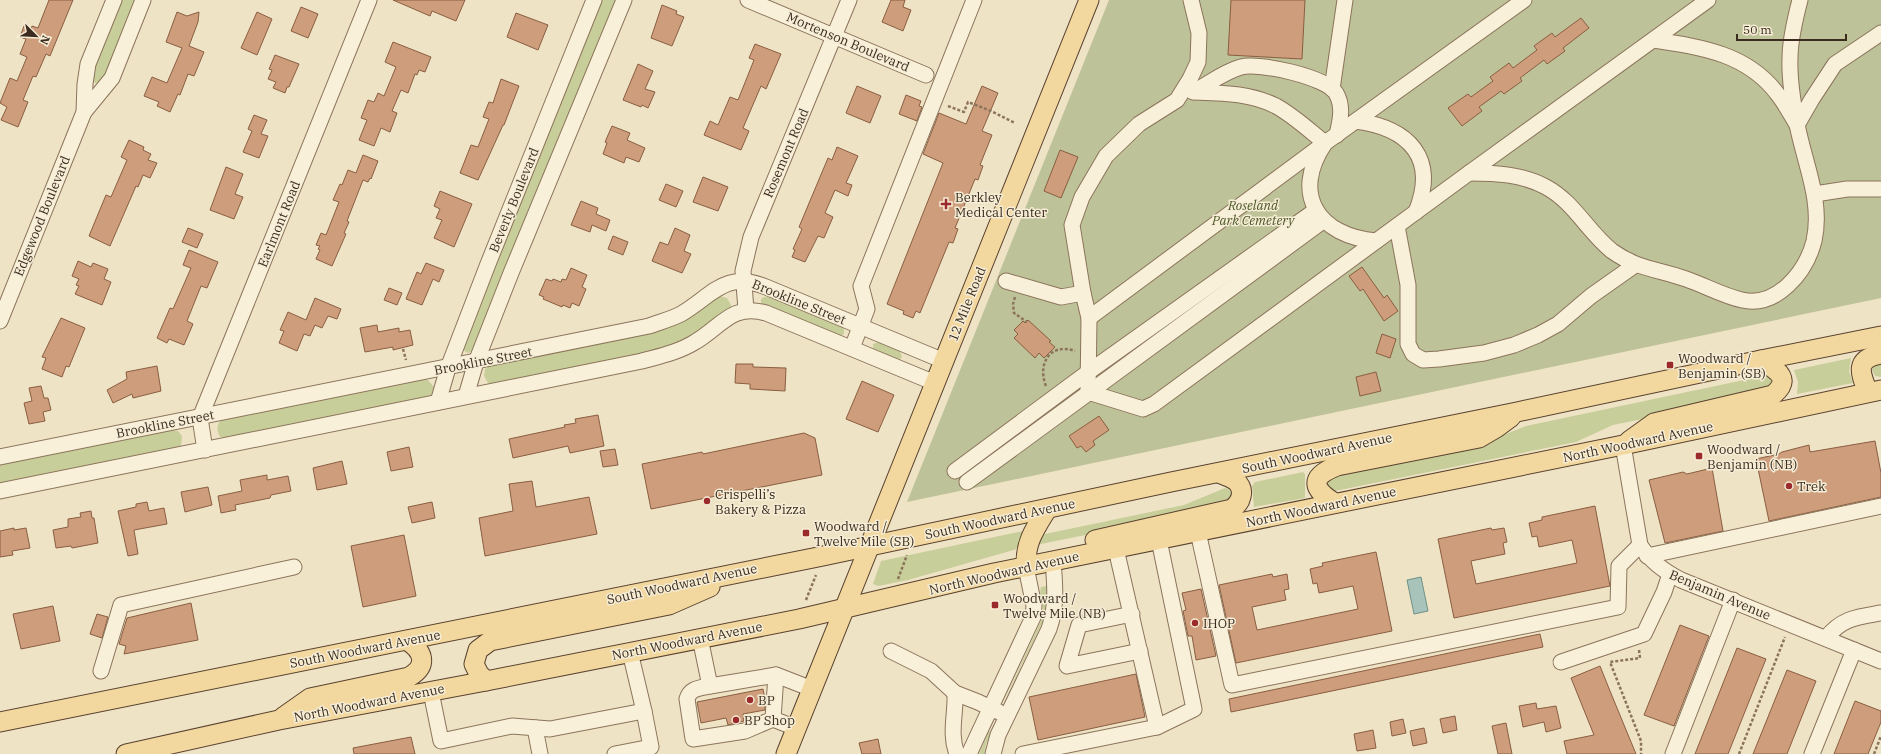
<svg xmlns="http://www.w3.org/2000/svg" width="1881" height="754" font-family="'IBM Plex Serif',serif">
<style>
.green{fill:#c8ce99}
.cemetery{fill:#bec298}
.water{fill:#a7c3ba;stroke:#6e9188}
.building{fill:#cd9d7c;stroke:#8a5e41}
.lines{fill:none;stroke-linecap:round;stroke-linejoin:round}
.minor-casing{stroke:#8b745b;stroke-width:17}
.major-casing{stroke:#59422f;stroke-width:21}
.path{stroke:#8b745b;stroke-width:2.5;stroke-dasharray:3 2;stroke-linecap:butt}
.minor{stroke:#f9f0da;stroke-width:15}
.major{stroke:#f2d79e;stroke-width:19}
.poi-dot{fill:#9b2a2c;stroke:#f6edd6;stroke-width:1.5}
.labels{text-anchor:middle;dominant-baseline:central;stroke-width:3;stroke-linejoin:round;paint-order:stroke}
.street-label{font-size:13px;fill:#3b2c1f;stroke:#f6edd6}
.poi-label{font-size:13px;fill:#3b2c1f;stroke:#f6edd6;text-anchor:start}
.park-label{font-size:13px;font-style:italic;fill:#4b5726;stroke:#f6edd6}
</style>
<rect width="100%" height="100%" fill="#efe3c6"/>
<g class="green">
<path d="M121 0H136L104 77C100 81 97 85 90 81L92 72Z"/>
<polygon points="602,0 617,0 472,351 468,353 463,350 462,346"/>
<polygon points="719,296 727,298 731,305 731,309 715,324 667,349 492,384 488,383 484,376 485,369 489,366 636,336"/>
<polygon points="769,296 842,326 844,329 844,334 839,337 765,307 761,303 761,299 764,297"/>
<polygon points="879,342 900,351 902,357 899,361 873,350 873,344"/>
<polygon points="1851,358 1849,371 1853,383 1797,394 1798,382 1794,370"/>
<polygon points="1881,360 1881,377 1875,376 1872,370 1874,364"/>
<polygon points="1763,376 1771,377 1774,383 1766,394 1613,425 1576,442 1335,491 1329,489 1327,484 1328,478 1332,475 1488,441 1526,426"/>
<path d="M425 379 428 380 434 387 431 395 424 399 229 437H220C217 431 216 426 221 420Z"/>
<polygon points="171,430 178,431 182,436 181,446 175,450 0,485 0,464"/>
<polygon points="1303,472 1305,474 1305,498 1254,507 1252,486 1255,482"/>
<polygon points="1225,488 1230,490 1234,496 1228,506 1036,545 1042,535 1045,534 1184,505"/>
<polygon points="1023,531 1025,532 1021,548 908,580 878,586 873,584 881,561"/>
<path d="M1047 586 1050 593 1045 617 1003 704 1043 616C1045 606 1038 596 1041 587Z"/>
<polygon points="989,731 991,733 986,744 984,754 979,754"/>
</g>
<polygon class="cemetery" points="1109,0 1881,0 1881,298 907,502"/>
<polygon class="water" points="1421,577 1428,611 1414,614 1407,580"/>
<g class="building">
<polygon points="49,0 73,0 50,56 46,54 36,77 33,76 23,100 28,102 18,127 1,120 7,107 0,103 10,78 17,81 27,57 20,54 26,39 20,37 24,26 31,29 32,26 38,28"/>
<polygon points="393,0 465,0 456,21 432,11 430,16"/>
<polygon points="891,0 905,0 903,7 911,10 903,31 882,22"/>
<polygon points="1231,0 1305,0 1302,59 1228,55"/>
<polygon points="662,5 677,11 676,14 684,17 672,46 651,38"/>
<polygon points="301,7 318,14 308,38 291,31"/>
<polygon points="177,12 187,16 199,12 198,22 189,46 204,52 194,76 188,74 180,95 178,94 170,112 157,106 159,102 144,96 152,77 167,83 182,48 166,42"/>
<polygon points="257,12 272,19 257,55 241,48"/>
<polygon points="516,13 548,25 538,50 507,37"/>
<polygon points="1581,18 1589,28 1563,48 1565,51 1547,64 1544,60 1520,78 1522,81 1504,94 1501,91 1479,107 1482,111 1462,126 1448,108 1468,94 1471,97 1493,81 1490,77 1509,63 1513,68 1537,50 1534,46 1552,33 1555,37"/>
<polygon points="393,42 431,57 425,72 419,70 417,75 415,74 408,93 401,90 392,111 397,113 390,132 381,128 374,146 359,140 367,120 361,118 368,100 374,102 378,93 384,96 396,67 385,62"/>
<polygon points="755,44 781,54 766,89 761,86 743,128 749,131 741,150 704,135 710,121 718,125 730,97 738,100 754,60 749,58"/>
<polygon points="275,55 299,64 289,87 287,87 285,93 273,88 276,82 268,79 272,70 269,69"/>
<polygon points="638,64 653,71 645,89 655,92 648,108 642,105 641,107 623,100"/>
<polygon points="501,79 519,86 504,125 503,125 478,180 460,173 471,145 478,147 489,119 483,117 489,102 493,103"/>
<polygon points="857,86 881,96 870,123 846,113"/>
<polygon points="982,86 998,93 982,131 992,135 980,165 983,166 978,180 975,179 955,228 958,229 953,243 949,242 920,313 916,311 913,318 903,314 904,311 887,304 943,163 923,154 939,113 966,124"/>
<polygon points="906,95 921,101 919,106 922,107 917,121 899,114"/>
<polygon points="254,115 267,120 261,134 268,136 259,158 243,152 252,131 248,129"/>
<polygon points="612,126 630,133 627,140 645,148 639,162 626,157 624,163 603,154 607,143 605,142"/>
<polygon points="129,140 144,147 143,150 151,154 148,160 157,163 150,178 143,175 138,187 136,186 110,246 89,236 106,195 111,197 127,160 121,157"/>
<polygon points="837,147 858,156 846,183 852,185 848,196 835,190 825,213 833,217 824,238 818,236 805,262 792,257 795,250 793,249 802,229 799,227 828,158 832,160"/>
<polygon points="1060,150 1078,157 1061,198 1044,191"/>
<polygon points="363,155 378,161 371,179 370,178 368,182 363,180 347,221 349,222 344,233 346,234 332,266 316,259 320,250 318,249 320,246 316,245 321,233 326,235 339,202 333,200 340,184 342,185 348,170 356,173"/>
<polygon points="226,167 243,174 235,194 243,197 234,219 210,210"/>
<polygon points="703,177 728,187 718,211 693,202"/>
<polygon points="666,184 683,191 676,207 659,200"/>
<polygon points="440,191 472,204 454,247 434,238 442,220 436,218 440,209 434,206"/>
<polygon points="581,201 598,208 596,214 610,220 606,231 592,225 590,232 571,225"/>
<polygon points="188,228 203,234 197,248 182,242"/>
<polygon points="675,228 690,235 684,251 691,254 682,273 652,261 660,242 668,245"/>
<polygon points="613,236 628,242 623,255 608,249"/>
<polygon points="189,250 218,262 207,288 201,286 187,321 193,324 184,345 169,339 167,343 157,338 170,308 173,309 191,268 183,265"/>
<polygon points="78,261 91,267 93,263 108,269 104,279 111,282 102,305 75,294 79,286 76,285 79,279 72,276"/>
<polygon points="426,263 444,270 439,282 433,279 422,305 406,299 417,272 421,274"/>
<polygon points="1362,267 1384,298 1387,295 1398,311 1384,321 1363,289 1360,291 1349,276"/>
<polygon points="571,268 587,275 582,287 586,289 579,306 572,303 570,308 563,305 562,307 543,299 544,297 539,295 546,279 552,281 553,279 561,282 562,279 566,280"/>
<polygon points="389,288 402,293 397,305 384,300"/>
<polygon points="315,298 341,309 337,319 328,316 322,328 315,325 310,336 304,334 297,351 279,343 284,331 280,330 288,312 306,320"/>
<polygon points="61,318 85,328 69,367 66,366 62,377 42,369 46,358 42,357"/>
<polygon points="1028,320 1051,341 1049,342 1055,347 1044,358 1039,353 1035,358 1014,338 1018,334 1014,330 1023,321 1025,323"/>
<polygon points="377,325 378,332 399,328 399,332 410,330 413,345 393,350 393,347 365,352 360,328"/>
<polygon points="1382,334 1396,339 1390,358 1376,353"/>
<polygon points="736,364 753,364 753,367 786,368 785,391 750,389 750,384 735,383"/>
<polygon points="157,366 161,391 133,398 132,394 113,403 107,390 127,379 126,372"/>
<polygon points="1376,372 1381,391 1360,396 1356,377"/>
<polygon points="862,381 894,395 878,432 846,419"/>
<polygon points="41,386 44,398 48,398 51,410 43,412 45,421 29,424 24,403 32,401 29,388"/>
<polygon points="598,415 604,446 570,453 568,446 513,458 509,439 565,427 564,425 576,423 575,419"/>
<polygon points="1099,416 1109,430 1093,441 1095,445 1086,452 1081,446 1077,448 1069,436"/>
<polygon points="804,433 815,438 822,475 651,509 642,464 702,452 703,454"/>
<polygon points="1875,441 1881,473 1881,497 1769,521 1756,459 1779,454 1782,452 1809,445 1810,452"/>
<polygon points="409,447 413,467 391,471 387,452"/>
<polygon points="615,449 618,465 603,467 600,451"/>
<polygon points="342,461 347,484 317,490 313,468"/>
<polygon points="1712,468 1723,531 1665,543 1649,480 1683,472 1687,474"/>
<polygon points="267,475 267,480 288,476 291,491 271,495 270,498 235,505 236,510 221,513 218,496 242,491 240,480"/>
<polygon points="532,481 536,507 589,497 597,534 485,556 479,518 513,511 509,484"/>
<polygon points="208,487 212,505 185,512 181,492"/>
<polygon points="147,502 149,511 164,508 167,524 134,530 138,554 128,556 118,511 136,507 136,504"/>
<polygon points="432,502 435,518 412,523 408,507"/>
<polygon points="1595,506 1610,586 1454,618 1438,539 1491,528 1492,530 1504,528 1507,542 1503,543 1505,554 1471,561 1476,584 1577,563 1572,540 1539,547 1537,536 1532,537 1529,523 1542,520 1542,517"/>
<polygon points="91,511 92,518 94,518 98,543 72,548 71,546 56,548 53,530 68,527 68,519 81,517 80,513"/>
<polygon points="14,528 14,530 26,528 30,548 12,551 13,555 0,557 0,531"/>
<polygon points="404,535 416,596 363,607 351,546"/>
<polygon points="1376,552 1392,631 1236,663 1219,585 1272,574 1273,577 1287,574 1289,589 1284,590 1286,600 1252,607 1257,630 1358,609 1353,586 1319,593 1317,583 1313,584 1310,569 1323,566 1322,563"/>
<polygon points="1201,589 1216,656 1196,660 1192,636 1188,636 1183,611 1186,610 1182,593"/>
<polygon points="191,603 198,640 124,654 126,646 119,644 127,618"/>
<polygon points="53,606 60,641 21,649 13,614"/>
<polygon points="97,614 108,617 102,638 90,634"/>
<polygon points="1680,625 1709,636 1674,726 1644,715"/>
<polygon points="1540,634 1543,647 1231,712 1229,699"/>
<polygon points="1737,648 1766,659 1728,754 1695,754"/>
<polygon points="1600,666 1610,691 1636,754 1567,754 1564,741 1594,735 1571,678"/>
<polygon points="1787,670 1816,681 1787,754 1753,754"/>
<polygon points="1136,674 1145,717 1038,740 1029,697"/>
<polygon points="763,689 765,699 765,710 743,714 744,721 728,725 726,718 701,723 697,702"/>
<polygon points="1855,701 1881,711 1881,722 1868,754 1834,754"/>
<polygon points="1536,703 1537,709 1556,706 1561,728 1546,732 1544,722 1523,727 1519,706"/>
<polygon points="1455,716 1457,730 1443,733 1440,719"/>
<polygon points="1403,719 1406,733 1392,736 1390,722"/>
<polygon points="1506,723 1512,754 1498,754 1492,726"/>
<polygon points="1424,728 1427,743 1413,746 1410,731"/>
<polygon points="1373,730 1376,748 1357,751 1354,734"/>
<polygon points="411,737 415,754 354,754 353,748"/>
<polygon points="878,739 881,754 862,754 859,743"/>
</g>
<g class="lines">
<defs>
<g id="minor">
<polyline points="748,0 926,75"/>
<polyline points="1191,0 1199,33 1198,62 1190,79 1177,100 1139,124 1106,156 1082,197 1072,225 1083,293 1089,318 1088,392 1143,409 1154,404 1469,173 1708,0"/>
<path d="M1654 40C1702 47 1749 54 1779 96 1786 105 1791 115 1797 125L1812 99 1835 64 1881 33"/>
<polyline points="1332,89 1345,0"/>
<path d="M1193 92C1209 84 1223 72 1241 67 1259 62 1326 77 1336 93 1344 107 1340 121 1337 135"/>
<path d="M1194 92C1222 93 1250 93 1276 106 1294 116 1310 131 1325 143 1290 195 1319 236 1376 241"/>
<polyline points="84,112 112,78 143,0"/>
<path d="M1356 121C1409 128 1438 158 1416 212"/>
<path d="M1469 173C1496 173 1522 174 1546 187 1574 202 1588 232 1612 251 1637 269 1658 269 1686 279 1704 285 1723 296 1742 300 1777 308 1806 272 1814 241 1823 201 1804 162 1797 124 1793 103 1789 80 1790 58 1790 39 1795 19 1800 0"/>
<polyline points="1815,194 1847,189 1881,189"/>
<polyline points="1397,226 1408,285 1408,344 1413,354 1423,360 1439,359 1484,353 1514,345 1538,335 1558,324 1591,296 1635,265"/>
<polyline points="1006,281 1061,297 1083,293"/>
<polyline points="746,310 743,271 751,237 849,0"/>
<polyline points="1089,318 1325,143 1524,0"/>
<polyline points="0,321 84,112 85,84 88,64 114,0"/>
<polyline points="852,348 867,309 861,286 974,0"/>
<polyline points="466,396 476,362 511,273 624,0"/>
<polyline points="438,402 448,368 488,264 594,0"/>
<path d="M1623 445 1640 545C1651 562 1664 571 1681 580L1881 661"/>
<polyline points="205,450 200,418 369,0"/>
<path d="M0 457 649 326C660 322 671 319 681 314 713 295 725 270 766 287L944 361"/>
<polyline points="955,471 1087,373 1316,210"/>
<polyline points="967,482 1323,221"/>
<path d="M0 491 642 361C660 356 679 352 695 342 721 327 732 303 766 313L935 383"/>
<polyline points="1198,532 1232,685 1618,607 1619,566 1640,545"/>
<polyline points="1647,556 1881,506"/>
<polyline points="1132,614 1079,625 1067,666 1140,651"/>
<polyline points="700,638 710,686 776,675 812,689"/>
<path d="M1826 638C1842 618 1857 617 1881 613"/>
<polyline points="891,651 931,671 955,693 978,702 999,712"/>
<polyline points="1561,662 1644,634 1664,592 1670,574"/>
<polyline points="101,671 121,605 294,567"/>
<polyline points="776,675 773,719 796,728"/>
<path d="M710 686C700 688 690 688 687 699L693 739 745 731 773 719"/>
<polyline points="431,692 441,741 512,726 550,729 644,711 630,652"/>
<path d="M955 693C956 714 949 734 957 754"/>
<polyline points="1157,727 1194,709 1159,540"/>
<polyline points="535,728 540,754"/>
<polyline points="615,754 651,747 644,711"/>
<polyline points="969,754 1033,617 1034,606 1026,567"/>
<path d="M993 754 998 735 1049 629C1057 606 1055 585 1053 561"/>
<polyline points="1023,754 1157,727 1116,549"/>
<polyline points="1673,754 1733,600"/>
<polyline points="1812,754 1854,650"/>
</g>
<g id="major">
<path d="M1868 392C1860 373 1854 359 1881 354"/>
<path d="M1629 441 1654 423 1773 395C1793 378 1776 370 1761 360"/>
<path d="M1335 503C1313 490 1308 477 1337 466L1479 438 1496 428 1511 417"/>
<path d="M1095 540 1232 509C1241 503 1246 490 1236 481 1232 478 1224 475 1219 473"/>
<path d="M1026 567C1025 543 1034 530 1047 509"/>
<polyline points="486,681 479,674 474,664 478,650 490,641 669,605 710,587"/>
<path d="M283 717 310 698 409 677C428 666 424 652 408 641"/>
<polyline points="0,722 823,556 1171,482 1517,412 1761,360 1881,336"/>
<polyline points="126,754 279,720 486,681 799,619 994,573 1623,445 1881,390"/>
<polyline points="786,754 1089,0"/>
</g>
</defs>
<use href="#minor" class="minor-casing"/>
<use href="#major" class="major-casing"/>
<g class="path">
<polyline points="948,106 964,112 968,102 991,111 1015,123"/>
<polyline points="1015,297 1013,304 1014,313 1027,322"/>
<polyline points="403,349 406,360"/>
<path d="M1046 386C1037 364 1050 342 1075 351"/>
<polyline points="898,579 907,555"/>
<polyline points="806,600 816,575"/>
<polyline points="1639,650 1640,658 1610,662 1641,741 1641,754"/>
<polyline points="1739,754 1785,637"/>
<polyline points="1874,754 1881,736"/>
</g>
<use href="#minor" class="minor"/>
<use href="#major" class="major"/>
</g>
<g class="poi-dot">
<path d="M944 198h4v4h4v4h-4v4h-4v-4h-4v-4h4z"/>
<rect x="1666" y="361" width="8" height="8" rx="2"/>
<rect x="1695" y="452" width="8" height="8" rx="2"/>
<circle cx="1789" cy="486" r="4"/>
<circle cx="707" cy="501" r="4"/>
<rect x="802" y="529" width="8" height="8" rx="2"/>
<rect x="991" y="601" width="8" height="8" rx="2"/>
<circle cx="1195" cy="623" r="4"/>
<circle cx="750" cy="700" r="4"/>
<circle cx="736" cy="720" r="4"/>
</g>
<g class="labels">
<g class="street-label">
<text transform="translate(848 42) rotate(23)">Mortenson Boulevard</text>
<text transform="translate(786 153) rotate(-67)">Rosemont Road</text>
<text transform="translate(514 200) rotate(-68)">Beverly Boulevard</text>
<text transform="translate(42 216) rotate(-68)">Edgewood Boulevard</text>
<text transform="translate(279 224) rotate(-68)">Earlmont Road</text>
<text transform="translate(799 302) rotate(22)">Brookline Street</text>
<text transform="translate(967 304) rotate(-68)">12 Mile Road</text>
<text transform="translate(483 361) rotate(-11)">Brookline Street</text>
<text transform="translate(165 424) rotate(-11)">Brookline Street</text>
<text transform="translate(1638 442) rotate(-12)">North Woodward Avenue</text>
<text transform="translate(1317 453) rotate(-12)">South Woodward Avenue</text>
<text transform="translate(1321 507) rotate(-12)">North Woodward Avenue</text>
<text transform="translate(1000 519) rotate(-12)">South Woodward Avenue</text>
<text transform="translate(1004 573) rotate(-13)">North Woodward Avenue</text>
<text transform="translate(682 584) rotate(-12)">South Woodward Avenue</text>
<text transform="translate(1720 595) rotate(23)">Benjamin Avenue</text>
<text transform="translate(687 641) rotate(-11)">North Woodward Avenue</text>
<text transform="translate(365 649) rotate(-11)">South Woodward Avenue</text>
<text transform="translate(369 703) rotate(-11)">North Woodward Avenue</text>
</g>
<g class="poi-label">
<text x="955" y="197">Berkley<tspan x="955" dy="15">Medical Center</tspan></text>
<text x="1678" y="358">Woodward /<tspan x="1678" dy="15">Benjamin (SB)</tspan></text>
<text x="1707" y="449">Woodward /<tspan x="1707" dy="15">Benjamin (NB)</tspan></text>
<text x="1797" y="486">Trek</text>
<text x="715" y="494">Crispelli’s<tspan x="715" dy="15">Bakery &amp; Pizza</tspan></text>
<text x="814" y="526">Woodward /<tspan x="814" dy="15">Twelve Mile (SB)</tspan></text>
<text x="1003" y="598">Woodward /<tspan x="1003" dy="15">Twelve Mile (NB)</tspan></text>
<text x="1203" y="623">IHOP</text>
<text x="758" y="700">BP</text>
<text x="744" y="720">BP Shop</text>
</g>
<g class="park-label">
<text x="1253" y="205">Roseland<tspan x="1253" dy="15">Park Cemetery</tspan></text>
</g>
</g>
<g transform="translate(36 36) rotate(114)" stroke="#f6edd6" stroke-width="3" paint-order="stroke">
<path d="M0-3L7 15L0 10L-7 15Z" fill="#3b2c1f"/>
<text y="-6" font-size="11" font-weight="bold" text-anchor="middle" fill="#3b2c1f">N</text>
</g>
<path d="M1737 34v6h109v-6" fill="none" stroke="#3b2c1f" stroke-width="2"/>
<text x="1743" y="34" font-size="12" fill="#3b2c1f" stroke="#f6edd6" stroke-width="3" paint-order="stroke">50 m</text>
</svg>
